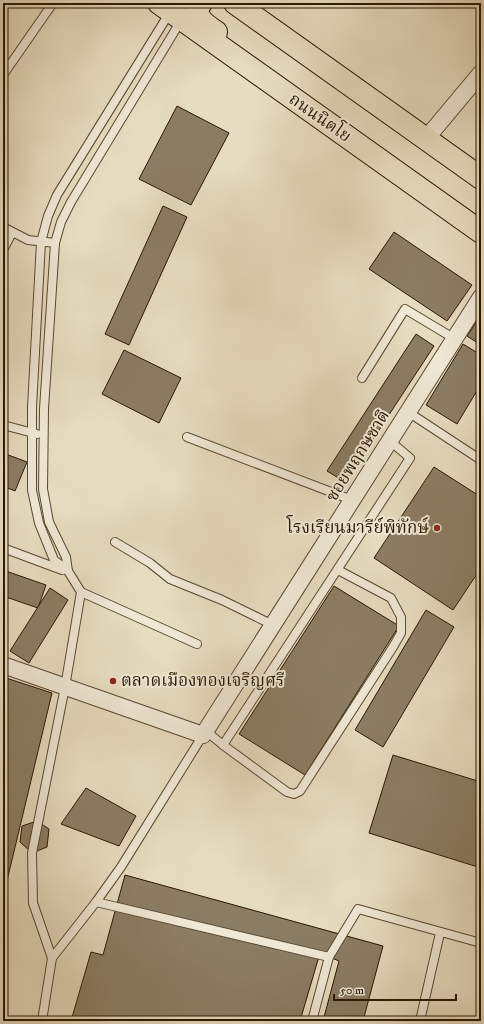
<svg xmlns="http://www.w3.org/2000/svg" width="484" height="1024" font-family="'IM FELL DW Pica','Noto Serif Thai',serif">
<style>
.building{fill:#8b7d64;stroke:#291702}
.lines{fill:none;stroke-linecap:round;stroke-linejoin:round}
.service-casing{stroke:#584831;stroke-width:10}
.minor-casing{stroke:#584831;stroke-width:18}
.primary-casing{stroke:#291702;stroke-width:24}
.service{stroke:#efe8d5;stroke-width:8}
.minor{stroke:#efe8d5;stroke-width:16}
.primary{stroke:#e6dcbf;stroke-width:22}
.poi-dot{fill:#8f2418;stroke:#efe8d5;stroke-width:1.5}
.labels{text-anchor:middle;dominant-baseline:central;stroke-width:4;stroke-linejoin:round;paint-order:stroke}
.street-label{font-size:17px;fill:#291702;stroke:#efe8d5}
.poi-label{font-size:17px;fill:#291702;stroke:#efe8d5;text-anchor:end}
</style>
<rect width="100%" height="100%" fill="#e6dcbf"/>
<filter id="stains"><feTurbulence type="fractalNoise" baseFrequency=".005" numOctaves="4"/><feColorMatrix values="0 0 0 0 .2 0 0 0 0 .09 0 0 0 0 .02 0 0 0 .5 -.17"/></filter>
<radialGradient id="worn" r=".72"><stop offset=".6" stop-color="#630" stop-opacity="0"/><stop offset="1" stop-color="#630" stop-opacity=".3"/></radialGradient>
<g class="building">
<polygon points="177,106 229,133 191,205 139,179"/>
<polygon points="163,206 187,217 129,345 105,334"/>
<polygon points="394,232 472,285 447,321 369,269"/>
<polygon points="481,315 481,345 467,336"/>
<polygon points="416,334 434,346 345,482 327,471"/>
<polygon points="463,344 481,355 481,384 457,424 426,405"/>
<polygon points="124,350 181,378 159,423 102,394"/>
<polygon points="3,453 27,462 15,491 3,486"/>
<polygon points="434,467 481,497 481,568 453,610 374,558"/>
<polygon points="3,570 46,585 38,608 3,596"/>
<polygon points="334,586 399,626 305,775 239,734"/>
<polygon points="50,588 68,600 29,663 10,651"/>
<polygon points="426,610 454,627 383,747 355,730"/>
<polygon points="3,677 52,693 5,889 3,907"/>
<polygon points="393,755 481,782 481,868 369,833"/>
<polygon points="86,788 136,816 119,846 61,824"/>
<polygon points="37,821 49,829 47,847 32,853 20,842 22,826"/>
<polygon points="125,875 383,946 363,1021 323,1021 339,961 320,953 300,1021 71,1021 91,952 103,955"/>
</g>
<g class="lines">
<defs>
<g id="service">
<polyline points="3,75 53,3"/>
<polyline points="3,227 28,240 55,243"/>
<polyline points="3,250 12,233"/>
<polyline points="362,378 405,309 455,339"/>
<polyline points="408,412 481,460"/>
<polyline points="3,425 37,434"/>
<polyline points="187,437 352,500"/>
<polyline points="115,542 150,563 170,579 222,600 273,625"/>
<polyline points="3,548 62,570"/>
<polyline points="68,571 66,557 49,522 43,489 44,409 55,243 61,222 71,202 182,19"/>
<polyline points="81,592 197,644"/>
<polyline points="206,731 223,745 410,458 390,441"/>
<polyline points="223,745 287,792 294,794 300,791 393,647 401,633 401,617 391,598 338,570"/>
<polyline points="96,902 329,957 312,1021"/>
<polyline points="329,957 358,909 481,943"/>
<polyline points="52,958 33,903 32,853 65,687 81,592 68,571 54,560 39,523 32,490 32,407 41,242 48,216 57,195 170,12"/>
<polyline points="42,1021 52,958 96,902 121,867 203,735"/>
<polyline points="420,1021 440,933"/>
</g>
<g id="minor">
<polyline points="425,140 481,73"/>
<polyline points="3,665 203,735 481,297"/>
</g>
<g id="primary">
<polyline points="159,3 481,232"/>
<path d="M201 3 197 8C198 21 205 24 216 32"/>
<polyline points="235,3 481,178"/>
</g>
</defs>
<use href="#service" class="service-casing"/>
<use href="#minor" class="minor-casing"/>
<use href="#primary" class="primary-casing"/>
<use href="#service" class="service"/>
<use href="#minor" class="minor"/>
<use href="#primary" class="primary"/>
</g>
<g class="poi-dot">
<circle cx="437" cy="528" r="4"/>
<circle cx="113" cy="681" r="4"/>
</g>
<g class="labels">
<g class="street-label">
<text transform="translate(320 118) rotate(35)">ถนนนิตโย</text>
<text transform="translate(358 456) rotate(-58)">ซอยพฤกษชาติ</text>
</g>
<g class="poi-label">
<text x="429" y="528">โรงเรียนมารีย์พิทักษ์</text>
<text x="121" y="681" text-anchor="start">ตลาดเมืองทองเจริญศรี</text>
</g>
</g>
<rect width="484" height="1024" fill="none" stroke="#e6dcbf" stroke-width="16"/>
<rect x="4" y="4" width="476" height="1016" fill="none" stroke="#291702" stroke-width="2"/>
<rect x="8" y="8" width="468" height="1008" fill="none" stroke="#291702"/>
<path d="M334 994v6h122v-6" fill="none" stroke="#291702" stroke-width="2"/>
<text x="340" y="994" font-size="12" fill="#291702" stroke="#efe8d5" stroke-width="3" paint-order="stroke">50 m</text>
<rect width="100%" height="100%" filter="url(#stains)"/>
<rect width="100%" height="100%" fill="url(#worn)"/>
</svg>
